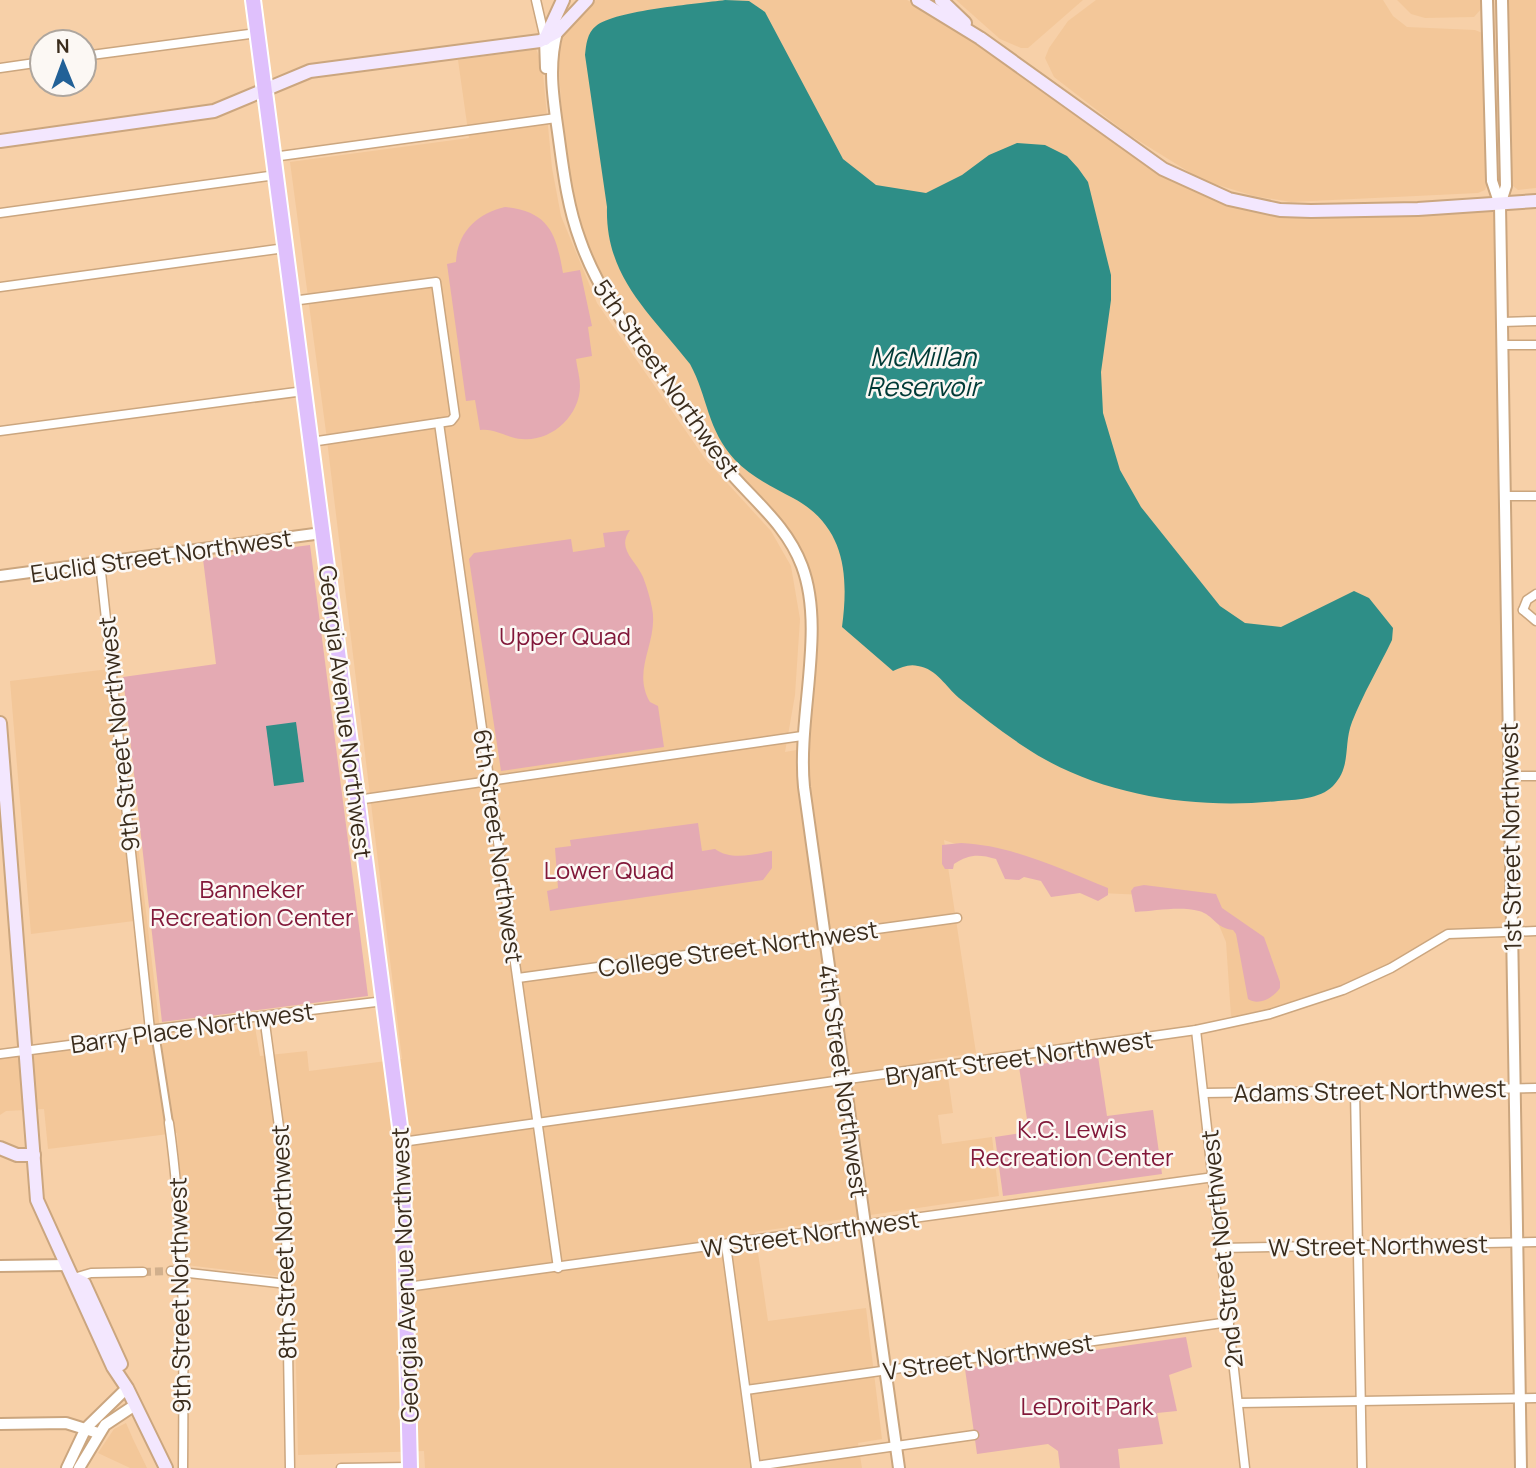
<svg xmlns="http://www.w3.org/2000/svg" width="1536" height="1468" font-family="Manrope,sans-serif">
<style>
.built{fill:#f3c799}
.green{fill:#e4aab3}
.water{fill:#2e8e87}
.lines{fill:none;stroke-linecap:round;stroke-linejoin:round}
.minor-tunnel{stroke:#d1af8c;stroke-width:8;stroke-dasharray:8 4;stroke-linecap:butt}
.pedestrian-casing{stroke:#cba67f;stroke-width:10}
.minor-casing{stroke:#cba67f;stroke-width:11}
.tertiary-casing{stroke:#cba67f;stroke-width:14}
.secondary-casing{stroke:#cba67f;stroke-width:16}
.trunk-casing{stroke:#fff;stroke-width:18}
.pedestrian{stroke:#fff;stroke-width:6}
.minor{stroke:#fff;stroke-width:8}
.tertiary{stroke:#fff;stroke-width:10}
.secondary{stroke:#f3e7fe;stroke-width:12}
.trunk{stroke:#dfc0fc;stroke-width:14}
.labels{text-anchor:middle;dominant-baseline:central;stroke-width:5;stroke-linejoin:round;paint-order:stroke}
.street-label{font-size:24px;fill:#3a2c1c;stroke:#fcf8f4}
.park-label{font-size:24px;fill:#82193a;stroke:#fcf8f4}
.water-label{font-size:26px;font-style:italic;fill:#003a36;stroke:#fcf8f4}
</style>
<rect width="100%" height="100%" fill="#f7d0a8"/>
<g class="built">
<polygon points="596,0 907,0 980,38 1155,164 1218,195 1301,211 1500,205 1511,932 1455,933 1327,996 1239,1022 1231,1016 1226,942 1211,906 1167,896 1100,893 944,840 976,1053 929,1060 932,1079 948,1077 953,1113 938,1115 942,1144 992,1137 999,1196 755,1232 768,1321 866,1308 882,1439 858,1443 862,1468 425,1468 424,1451 298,1455 294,1278 186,1265 177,1133 48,1149 44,1109 6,1111 0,1115 0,1059 147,1040 134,921 31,934 10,681 117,668 161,1038 255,1027 260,1056 307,1051 309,1071 402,1059 326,432 290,162 469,138 458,60 536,49 542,63 552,168 561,216 597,303 706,460 771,531 791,566 800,619 795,695 785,752 802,749 812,622 797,553 729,472 608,299 566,191 558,50 564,33 585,8"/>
<polygon points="956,0 1083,0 1028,48 1021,48 1000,39"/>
<polygon points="1096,0 1383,0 1393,16 1407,27 1475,30 1485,34 1488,183 1485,190 1478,193 1291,202 1254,196 1202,180 1128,134 1054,77 1045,58 1049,48 1068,21"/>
<polygon points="1397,0 1481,0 1481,9 1474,17 1425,18 1411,14"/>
<polygon points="1509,0 1536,0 1536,188 1518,190 1512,185"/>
<polygon points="126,1423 133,1439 147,1468 130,1468 98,1453 114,1429"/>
</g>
<g class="green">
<path d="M505 207C549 212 556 233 563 273L580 270 592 326 588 327 592 356 576 359C577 368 580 377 580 386 580 416 551 442 522 439 506 438 496 428 480 430L475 400 466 401 447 264 456 262C457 233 477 213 505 207Z"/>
<path d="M630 530C616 549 636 560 643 577 647 587 650 598 652 608 659 642 631 670 650 702L658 706 664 747 501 771 469 559 474 553 571 539 573 552 605 547 603 533Z"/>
<polygon points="310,545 368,996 162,1022 123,677 216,664 203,559"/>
<path d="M698 823 702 851 715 849C732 861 753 854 772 851V868L763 880 550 911 547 891 558 888 555 848 571 846 570 840Z"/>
<path d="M961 843C1011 845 1061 869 1108 888V895L1098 901 1080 893 1051 897 1041 881 1024 877 1019 880 1005 879 996 859C979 854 969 854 954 864L953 869H945L942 864V845Z"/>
<path d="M1144 885 1216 894 1222 908 1264 937 1280 982V988C1273 998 1259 1006 1248 999L1236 934 1233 930C1215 928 1214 915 1199 911 1180 906 1155 911 1135 912L1131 891 1134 887Z"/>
<polygon points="1098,1056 1107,1116 1153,1110 1162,1174 1003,1196 995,1137 1029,1132 1019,1067"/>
<polygon points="1186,1337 1192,1367 1169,1375 1177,1411 1157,1413 1163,1444 1118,1449 1120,1468 1060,1468 1058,1451 1048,1444 977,1454 965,1369"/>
</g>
<g class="water">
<path d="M725 0 749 1 765 12 843 159 876 185 926 193 962 175 989 155 1017 143 1045 145 1067 156 1078 168 1088 182 1111 275V300L1101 372 1103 413 1120 470 1141 507 1220 606 1245 623 1281 627 1354 591 1369 598 1393 628 1392 640C1379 667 1363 694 1352 722 1343 745 1352 766 1333 786 1320 799 1295 800 1278 801 1193 810 1095 795 1023 746 1001 731 980 715 959 698 946 687 937 669 918 666 909 664 902 667 893 671L842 627C849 574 845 526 793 498 773 487 751 477 735 460 707 430 708 397 690 364 650 313 605 277 607 207L585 55C586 45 587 33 596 26 616 10 697 4 725 0Z"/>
<polygon points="296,722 304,782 274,786 266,726"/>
</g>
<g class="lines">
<polyline class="minor-tunnel" points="143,1272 171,1271"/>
<defs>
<polyline id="pedestrian" points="156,1039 169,1123"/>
<g id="minor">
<polyline points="536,0 545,39"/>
<polyline points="84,56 257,33"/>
<polyline points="0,68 42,62"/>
<polyline points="273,157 556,118"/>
<polyline points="0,213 276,175"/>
<polyline points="0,287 285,248"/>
<polyline points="292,301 436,282 455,416 451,421 311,442"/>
<polyline points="1502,322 1536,321"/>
<polyline points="1502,345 1536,345"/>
<polyline points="439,423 558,1268"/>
<polyline points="0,431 304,391"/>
<polyline points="1505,496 1536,496"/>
<polyline points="100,563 150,1030"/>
<polyline points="1523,610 1527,600 1536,594"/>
<polyline points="1523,610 1536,621"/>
<polyline points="1509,776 1536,776"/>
<polyline points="357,800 802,736"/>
<polyline points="518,978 957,918"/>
<polyline points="264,1016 285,1171 290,1468"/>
<polyline points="1196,1030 1245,1468"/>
<polyline points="0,1054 85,1043 141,1031 384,1001"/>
<polyline points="1355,1090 1362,1468"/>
<polyline points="1204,1093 1536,1088"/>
<path d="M169 1123C185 1236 184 1354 183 1468"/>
<polyline points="402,1142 1196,1030 1270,1014 1343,990 1391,968 1448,934 1536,931"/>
<polyline points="726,1245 756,1468"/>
<polyline points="1221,1248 1536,1242"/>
<polyline points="171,1271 287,1284"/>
<polyline points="74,1278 91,1273 143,1272"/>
<polyline points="407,1287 1214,1177"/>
<polyline points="746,1390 1229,1322"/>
<polyline points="1238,1403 1536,1398"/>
<polyline points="756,1466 974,1435"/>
<polyline points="341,1468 410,1467"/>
</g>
<g id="tertiary">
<polyline points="1487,0 1492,181 1500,205 1521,1468"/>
<path d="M557 32C548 66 553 97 558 132 563 168 567 205 580 240 597 289 628 330 658 372 679 402 699 434 722 463 750 498 786 523 802 566 826 630 797 717 804 787L899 1468"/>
<polyline points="545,39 546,68"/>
<polyline points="1500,205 1506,186 1502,0"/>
<polyline points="0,576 322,533"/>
<polyline points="0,1266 67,1265"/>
<polyline points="0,1424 66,1423 98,1433"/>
<polyline points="67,1468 86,1428 127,1388"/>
<polyline points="79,1468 105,1425 135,1405"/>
</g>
<g id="secondary">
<polyline points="918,0 980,38 1163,169 1229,199 1280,210 1311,211 1418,209 1536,201"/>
<polyline points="941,0 965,23"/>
<polyline points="545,39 563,0"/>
<polyline points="0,141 214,111 310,71 540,41 557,32 587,0"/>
<polyline points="0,723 37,1200 113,1367 127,1388 166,1468"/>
<polyline points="0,1148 17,1155 34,1155"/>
<polyline points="74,1278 84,1283 121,1364"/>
</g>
<polyline id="trunk" points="253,0 402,1142 410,1468"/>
</defs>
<use href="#pedestrian" class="pedestrian-casing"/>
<use href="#minor" class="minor-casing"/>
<use href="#tertiary" class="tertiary-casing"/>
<use href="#secondary" class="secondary-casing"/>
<use href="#trunk" class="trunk-casing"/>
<use href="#pedestrian" class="pedestrian"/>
<use href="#minor" class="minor"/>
<use href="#tertiary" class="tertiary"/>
<use href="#secondary" class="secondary"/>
<use href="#trunk" class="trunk"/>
</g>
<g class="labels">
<g class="street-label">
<text transform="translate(667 378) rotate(55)">5th Street Northwest</text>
<text transform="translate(161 555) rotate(-8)">Euclid Street Northwest</text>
<text transform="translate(346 712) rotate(83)">Georgia Avenue Northwest</text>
<text transform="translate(118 734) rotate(-96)">9th Street Northwest</text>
<text transform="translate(1510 837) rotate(-91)">1st Street Northwest</text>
<text transform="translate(499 846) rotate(82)">6th Street Northwest</text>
<text transform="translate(738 948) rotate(-8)">College Street Northwest</text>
<text transform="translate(192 1027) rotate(-8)">Barry Place Northwest</text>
<text transform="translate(1019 1057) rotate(-8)">Bryant Street Northwest</text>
<text transform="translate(844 1081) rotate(82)">4th Street Northwest</text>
<text transform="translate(1370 1090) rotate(-1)">Adams Street Northwest</text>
<text transform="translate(810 1233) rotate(-8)">W Street Northwest</text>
<text transform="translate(283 1242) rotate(-92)">8th Street Northwest</text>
<text transform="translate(1378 1245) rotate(-1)">W Street Northwest</text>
<text transform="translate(1221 1249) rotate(-96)">2nd Street Northwest</text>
<text transform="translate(404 1275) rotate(-92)">Georgia Avenue Northwest</text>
<text transform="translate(179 1295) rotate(-91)">9th Street Northwest</text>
<text transform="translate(988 1356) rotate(-8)">V Street Northwest</text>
</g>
<g class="park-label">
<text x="565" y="635">Upper Quad</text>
<text x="609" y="869">Lower Quad</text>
<text x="252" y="888">Banneker<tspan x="252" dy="28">Recreation Center</tspan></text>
<text x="1072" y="1128">K.C. Lewis<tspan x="1072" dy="28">Recreation Center</tspan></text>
<text x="1087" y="1405">LeDroit Park</text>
</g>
<g class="water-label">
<text x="923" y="356">McMillan<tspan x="923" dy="30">Reservoir</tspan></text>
</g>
</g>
<g transform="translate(63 63) rotate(359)"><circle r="33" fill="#fcf8f4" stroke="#aea69e" stroke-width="2"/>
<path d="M0-5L12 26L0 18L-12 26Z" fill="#226197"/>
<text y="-10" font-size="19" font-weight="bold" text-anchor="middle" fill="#3a2c1c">N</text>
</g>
</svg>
